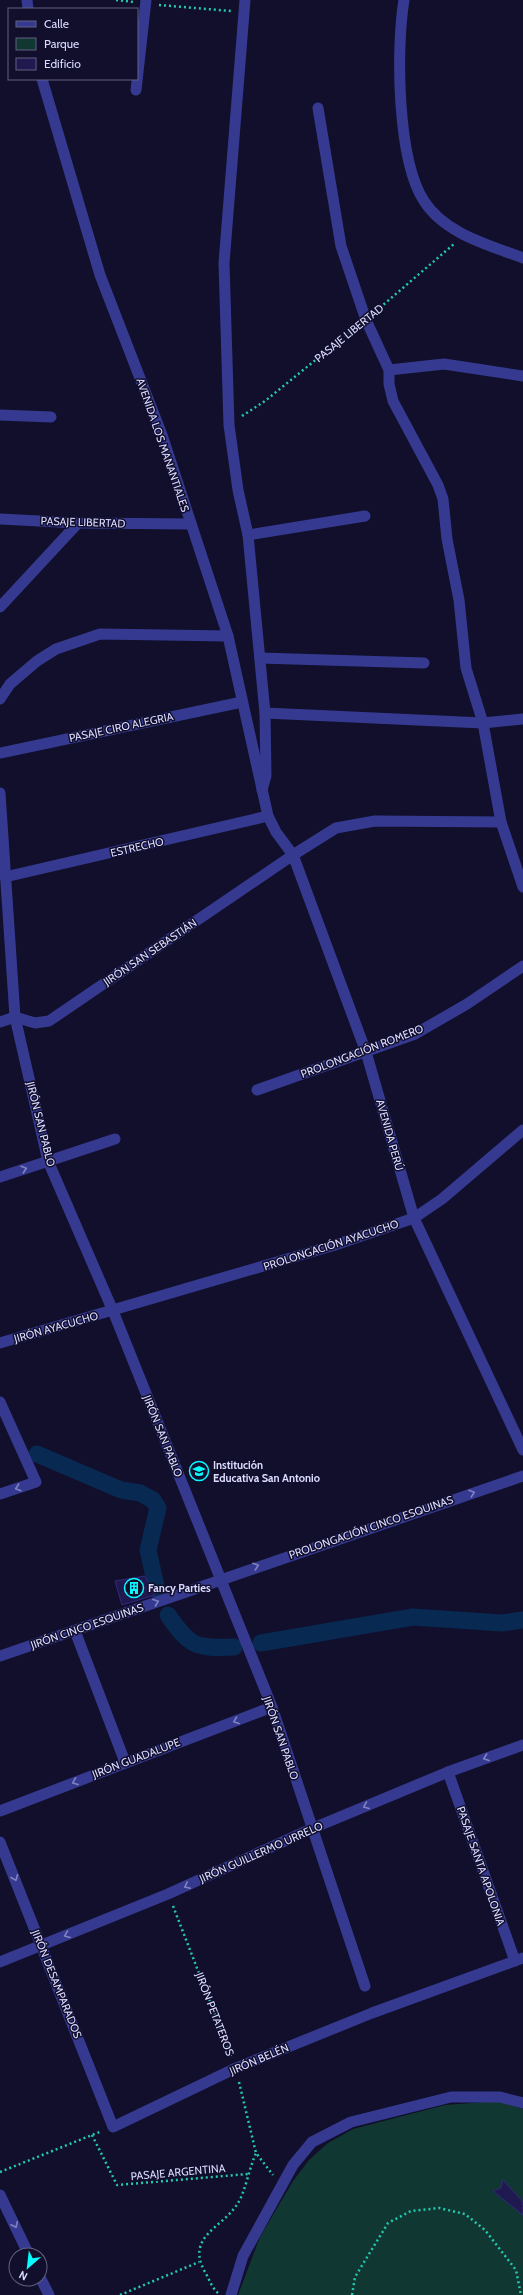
<svg xmlns="http://www.w3.org/2000/svg" width="523" height="2295" font-family="Cabin,sans-serif">
<style>
.green{fill:#113732}
.lines{fill:none;stroke-linecap:round;stroke-linejoin:round}
.canal{stroke:#082952;stroke-width:17}
.building{fill:#1f194f;stroke:#32297d}
.path{stroke:#24c9b1;stroke-width:2.5;stroke-dasharray:2 3;stroke-linecap:butt}
.minor{stroke:#353a90;stroke-width:11}
.tertiary{stroke:#353a90;stroke-width:11}
.oneway{stroke:#8082c2}
.labels{text-anchor:middle;dominant-baseline:central;stroke-width:3;stroke-linejoin:round;paint-order:stroke}
.street-label{font-size:11px;fill:#dbdaff;stroke:#110f2c}
.poi-label{font-size:11px;font-weight:bold;fill:#dbdaff;stroke:#110f2c;text-anchor:start}
</style>
<rect width="100%" height="100%" fill="#110f2c"/>
<polygon class="green" points="499,2101 523,2109 523,2295 238,2295 260,2237 293,2181 309,2160 328,2143 353,2129 445,2105"/>
<g class="lines">
<g class="canal">
<polyline points="37,1454 121,1490 140,1493 153,1500 158,1508 148,1550 157,1590"/>
<path d="M168 1615C189 1646 196 1649 234 1647"/>
<polyline points="261,1643 413,1617 502,1623 523,1620"/>
</g>
</g>
<g class="building">
<polygon points="145,1576 155,1595 122,1605 115,1581"/>
<polygon points="503,2180 523,2202 523,2215 493,2191 501,2188"/>
</g>
<g class="lines">
<g class="path">
<polyline points="116,0 134,2"/>
<polyline points="159,5 231,11"/>
<polyline points="376,311 454,244"/>
<polyline points="242,416 265,401 355,328"/>
<polyline points="173,1906 231,2056"/>
<polyline points="239,2082 256,2153 273,2175"/>
<polyline points="92,2135 117,2185 248,2174"/>
<polyline points="0,2172 102,2131"/>
<path d="M218 2293C212 2288 209 2279 205 2272 185 2236 223 2228 238 2203 245 2192 250 2166 256 2153"/>
<polyline points="120,2295 199,2262"/>
<polyline points="352,2295 355,2277 388,2223 411,2211 439,2208 465,2214 485,2230 516,2270 521,2295"/>
</g>
<g class="minor">
<polyline points="245,0 224,263 229,425 238,490 248,535 265,713 266,776 262,790"/>
<path d="M404 0C396 48 397 160 424 201 445 234 489 245 523 258"/>
<polyline points="136,90 146,0"/>
<polyline points="318,108 341,246 366,320 389,370 389,384 393,401 438,485 443,499 447,539 459,600 466,668 483,723 501,822 523,887"/>
<polyline points="389,370 444,364 523,376"/>
<polyline points="0,415 51,417"/>
<polyline points="0,519 78,523 191,524"/>
<polyline points="248,535 365,516"/>
<polyline points="0,607 78,523"/>
<polyline points="260,658 424,663"/>
<polyline points="0,699 10,684 37,661 56,649 100,634 228,636"/>
<polyline points="265,713 483,723 523,719"/>
<polyline points="0,753 242,702"/>
<polyline points="0,793 15,1017 48,1161 113,1311 272,1707 365,1986"/>
<polyline points="5,877 268,816"/>
<polyline points="0,1022 15,1017 35,1023 49,1021 293,855 336,828 375,821 501,822"/>
<polyline points="257,1090 415,1034 467,1004 523,966"/>
<polyline points="0,1177 115,1139"/>
<polyline points="0,1343 335,1245 414,1218 442,1199 523,1130"/>
<polyline points="0,1402 36,1482 0,1494"/>
<polyline points="75,1631 125,1762"/>
<polyline points="0,1656 523,1476"/>
<polyline points="448,1772 515,1961"/>
<polyline points="0,1811 272,1707"/>
<polyline points="0,1842 113,2127 236,2068 372,2013 523,1958"/>
<polyline points="0,1962 168,1894 311,1829 448,1772 523,1745"/>
<polyline points="0,2195 29,2255"/>
<polyline points="40,2277 49,2295"/>
<polyline points="231,2295 243,2256 293,2165 312,2142 351,2122 451,2097 500,2097 523,2103"/>
</g>
<g class="tertiary">
<polyline points="27,0 28,9"/>
<polyline points="42,79 100,275 162,435 228,636 268,816 276,832 293,855 366,1052 414,1218 523,1450"/>
</g>
</g>
<defs><path id="oneway-chevron" d="M-2-3.5L2.5 0L-2 3.5" fill="none" stroke-width="1.6" stroke-linecap="round" stroke-linejoin="round"/></defs>
<g class="oneway">
<use href="#oneway-chevron" transform="translate(24 1169) rotate(-18)"/>
<use href="#oneway-chevron" transform="translate(18 1488) rotate(162)"/>
<use href="#oneway-chevron" transform="translate(472 1493) rotate(-19)"/>
<use href="#oneway-chevron" transform="translate(256 1566) rotate(-19)"/>
<use href="#oneway-chevron" transform="translate(156 1602) rotate(-20)"/>
<use href="#oneway-chevron" transform="translate(236 1721) rotate(160)"/>
<use href="#oneway-chevron" transform="translate(486 1758) rotate(160)"/>
<use href="#oneway-chevron" transform="translate(75 1782) rotate(158)"/>
<use href="#oneway-chevron" transform="translate(366 1806) rotate(158)"/>
<use href="#oneway-chevron" transform="translate(15 1878) rotate(68)"/>
<use href="#oneway-chevron" transform="translate(187 1886) rotate(155)"/>
<use href="#oneway-chevron" transform="translate(67 1935) rotate(158)"/>
<use href="#oneway-chevron" transform="translate(15 2225) rotate(64)"/>
</g>
<defs>
<symbol id="school-ring" viewBox="-11 -11 22 22"><circle r="9.5" fill="#110f2c" stroke="#06fbff" stroke-width="1.5"/><path d="M0-5L7-2L0 1L-7-2ZM-4 1L0 2.5L4 1V4Q0 6-4 4Z" fill="#06fbff"/></symbol>
<symbol id="building-ring" viewBox="-11 -11 22 22"><circle r="9.5" fill="#110f2c" stroke="#06fbff" stroke-width="1.5"/><path d="M-4-6H4V6H1V3H-1V6H-4ZM-2.5-4.3h1.7v1.8h-1.7ZM.8-4.3h1.7v1.8H.8ZM-2.5-1h1.7V.8h-1.7ZM.8-1h1.7V.8H.8Z" fill="#06fbff"/></symbol>
</defs>
<g fill-rule="evenodd">
<use href="#school-ring" x="188" y="1460" width="22" height="22"/>
<use href="#building-ring" x="123" y="1577" width="22" height="22"/>
</g>
<g class="labels">
<g class="street-label">
<text transform="translate(349 333) rotate(-39)">PASAJE LIBERTAD</text>
<text transform="translate(163 445) rotate(71)">AVENIDA LOS MANANTIALES</text>
<text transform="translate(83 522) rotate(2)">PASAJE LIBERTAD</text>
<text transform="translate(121 727) rotate(-12)">PASAJE CIRO ALEGRIA</text>
<text transform="translate(137 847) rotate(-13)">ESTRECHO</text>
<text transform="translate(150 952) rotate(-34)">JIRÓN SAN SEBASTIÁN</text>
<text transform="translate(362 1051) rotate(-21)">PROLONGACIÓN ROMERO</text>
<text transform="translate(41 1124) rotate(76)">JIRÓN SAN PABLO</text>
<text transform="translate(390 1135) rotate(74)">AVENIDA PERÚ</text>
<text transform="translate(331 1245) rotate(-18)">PROLONGACIÓN AYACUCHO</text>
<text transform="translate(56 1327) rotate(-16)">JIRÓN AYACUCHO</text>
<text transform="translate(163 1436) rotate(68)">JIRÓN SAN PABLO</text>
<text transform="translate(371 1527) rotate(-19)">PROLONGACIÓN CINCO ESQUINAS</text>
<text transform="translate(87 1626) rotate(-19)">JIRÓN CINCO ESQUINAS</text>
<text transform="translate(281 1738) rotate(71)">JIRÓN SAN PABLO</text>
<text transform="translate(136 1758) rotate(-21)">JIRÓN GUADALUPE</text>
<text transform="translate(261 1852) rotate(-24)">JIRÓN GUILLERMO URRELO</text>
<text transform="translate(481 1866) rotate(71)">PASAJE SANTA APOLONIA</text>
<text transform="translate(57 1984) rotate(68)">JIRÓN DESAMPARADOS</text>
<text transform="translate(215 2014) rotate(69)">JIRÓN PETATEROS</text>
<text transform="translate(259 2059) rotate(-23)">JIRÓN BELÉN</text>
<text transform="translate(178 2172) rotate(-5)">PASAJE ARGENTINA</text>
</g>
<g class="poi-label">
<text x="213" y="1465">Institución<tspan x="213" dy="13">Educativa San Antonio</tspan></text>
<text x="148" y="1588">Fancy Parties</text>
</g>
</g>
<rect x="8" y="8" width="130" height="72" fill="#110f2c" stroke="#626080"/>
<rect x="16" y="21" width="20" height="6" fill="#353a90" stroke="#626080"/>
<text x="44" y="28" font-size="12" fill="#dbdaff">Calle</text>
<rect x="16" y="38" width="20" height="12" fill="#113732" stroke="#626080"/>
<text x="44" y="48" font-size="12" fill="#dbdaff">Parque</text>
<rect x="16" y="58" width="20" height="12" fill="#1f194f" stroke="#626080"/>
<text x="44" y="68" font-size="12" fill="#dbdaff">Edificio</text>
<g transform="translate(28 2267) rotate(208)"><circle r="19" fill="#110f2c" stroke="#626080"/>
<path d="M0-3L7 15L0 10L-7 15Z" fill="#06fbff"/>
<text y="-6" font-size="11" font-weight="bold" text-anchor="middle" fill="#dbdaff">N</text>
</g>
</svg>
